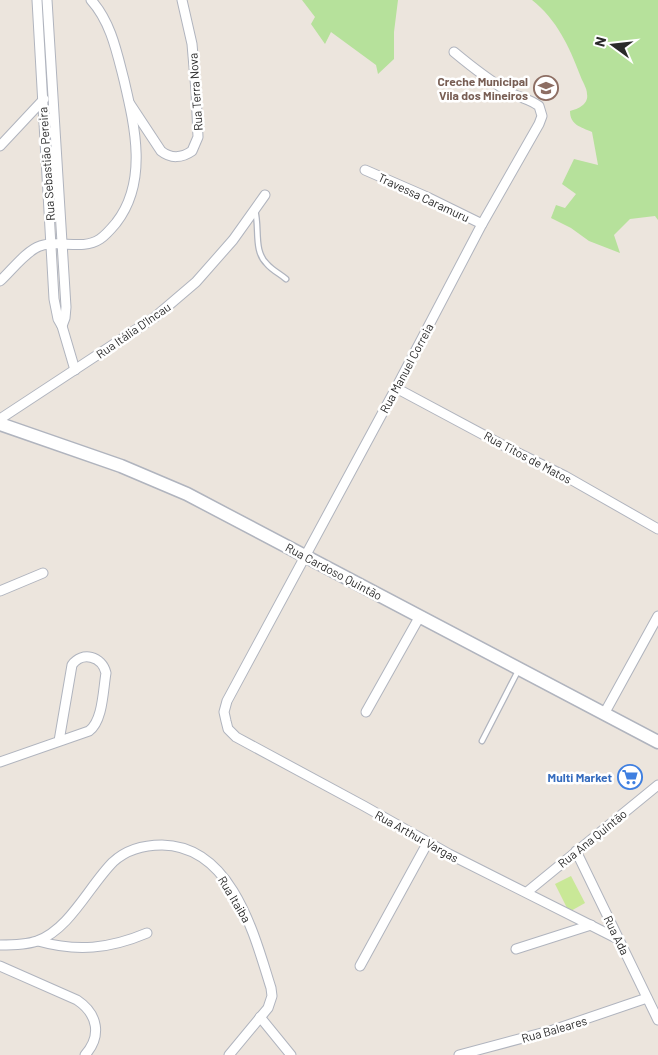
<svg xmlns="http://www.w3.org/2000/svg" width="658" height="1055" font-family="Barlow,sans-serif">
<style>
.green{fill:#b6e19b}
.pitch{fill:#c9e897}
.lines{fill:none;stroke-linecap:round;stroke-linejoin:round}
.lane-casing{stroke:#b0b4be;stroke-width:7}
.street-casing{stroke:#b0b4be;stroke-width:11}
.secondary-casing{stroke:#b0b4be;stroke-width:15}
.lane{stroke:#fff;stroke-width:4.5}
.street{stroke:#fff;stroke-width:9}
.secondary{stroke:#fff;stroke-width:12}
.labels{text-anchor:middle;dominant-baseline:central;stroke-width:5;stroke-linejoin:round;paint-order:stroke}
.education-label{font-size:12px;font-weight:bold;fill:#785e54;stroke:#fff;text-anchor:end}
.street-label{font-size:12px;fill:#2a2a2a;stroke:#fff}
.shop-label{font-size:12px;font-weight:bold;fill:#366cbe;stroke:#fff;text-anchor:end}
</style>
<rect width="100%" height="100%" fill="#ece5dd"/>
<g class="green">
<polygon points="302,0 398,0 394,32 394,59 378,74 376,65 331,32 325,44 311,24 315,17"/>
<path d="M532 0H658V220L655 216 630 219 614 235 620 253 589 241 571 228 551 218 556 205 565 208 576 194 562 184 574 159 598 165 592 132C581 127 570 125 570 111 578 109 589 104 587 94 587 88 582 81 580 75 569 46 557 20 532 0Z"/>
</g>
<polygon class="pitch" points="571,876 585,903 569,912 555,884"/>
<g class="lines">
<defs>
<g id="lane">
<path d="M255 210C260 228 253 251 267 264 272 270 280 274 286 279"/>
<polyline points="482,741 519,669"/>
</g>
<g id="street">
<polyline points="37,0 54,299 58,319 62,326 75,370"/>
<polyline points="47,0 66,307 65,318 62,326"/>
<path d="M454 52C472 67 492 83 513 94 522 98 531 100 539 106L542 116 539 124 482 224 396 388 227 701 224 712 226 721 228 729 236 737 364 806 449 854 618 939"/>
<path d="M130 104 161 151C171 159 182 158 192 151L198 137 196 91 192 44 182 0"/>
<polyline points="0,146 44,99"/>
<polyline points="365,170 427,197 482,224"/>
<path d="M0 281C11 271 27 250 40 246 59 239 82 251 100 239 106 235 111 229 116 223 148 182 135 127 124 80 117 53 111 22 91 0"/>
<polyline points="396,388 510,449 565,476 658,529"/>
<polyline points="0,419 155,317 196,282 233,240 265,195"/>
<polyline points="0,591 43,573"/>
<polyline points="366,712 420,616"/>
<polyline points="604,714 658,616"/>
<path d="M0 762 89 731C103 721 103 690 106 673 102 656 82 651 72 665L59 741"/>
<polyline points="576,851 658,1020"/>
<polyline points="527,892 658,785"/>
<path d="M38 941C77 952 109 949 147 933"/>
<path d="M0 945C12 945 26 945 37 941 70 929 89 886 113 862 126 850 144 845 162 845 232 846 254 934 271 988L272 996 268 1008 229 1055"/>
<polyline points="516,949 591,925"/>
<path d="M0 966 77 1000C98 1014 102 1036 85 1055"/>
<polyline points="360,966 428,842"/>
<polyline points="260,1017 291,1055"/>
<polyline points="459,1055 553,1030 647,998"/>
</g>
<polyline id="secondary" points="0,424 121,466 187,494 658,742"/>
</defs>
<use href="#lane" class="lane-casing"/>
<use href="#street" class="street-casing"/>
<use href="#secondary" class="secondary-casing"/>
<use href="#lane" class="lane"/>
<use href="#street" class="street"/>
<use href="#secondary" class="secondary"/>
</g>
<defs>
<symbol id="school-ring" viewBox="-11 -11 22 22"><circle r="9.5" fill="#fff" stroke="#8d6e63" stroke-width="1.5"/><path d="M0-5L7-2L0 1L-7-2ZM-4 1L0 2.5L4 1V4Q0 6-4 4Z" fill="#8d6e63"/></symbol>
<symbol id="supermarket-ring" viewBox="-11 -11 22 22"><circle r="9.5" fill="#fff" stroke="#3f7fe0" stroke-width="1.5"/><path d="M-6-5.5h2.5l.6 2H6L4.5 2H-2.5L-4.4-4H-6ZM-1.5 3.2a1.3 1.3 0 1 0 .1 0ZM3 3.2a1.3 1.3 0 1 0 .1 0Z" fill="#3f7fe0"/></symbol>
</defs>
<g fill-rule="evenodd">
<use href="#school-ring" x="532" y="74" width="28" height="28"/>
<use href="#supermarket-ring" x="616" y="763" width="28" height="28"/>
</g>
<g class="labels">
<g class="education-label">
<text x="528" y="81">Creche Municipal<tspan x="528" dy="14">Vila dos Mineiros</tspan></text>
</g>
<g class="street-label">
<text transform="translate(195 92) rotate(-94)">Rua Terra Nova</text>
<text transform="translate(46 164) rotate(-94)">Rua Sebastião Pereira</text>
<text transform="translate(424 197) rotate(25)">Travessa Caramuru</text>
<text transform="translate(133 330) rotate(-35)">Rua Itália D'Incau</text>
<text transform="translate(406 368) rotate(-62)">Rua Manuel Correia</text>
<text transform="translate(528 457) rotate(28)">Rua Titos de Matos</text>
<text transform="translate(334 571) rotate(28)">Rua Cardoso Quintão</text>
<text transform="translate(417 836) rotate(29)">Rua Arthur Vargas</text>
<text transform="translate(592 838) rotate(-39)">Rua Ana Quintão</text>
<text transform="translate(235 899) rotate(59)">Rua Itaiba</text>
<text transform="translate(617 935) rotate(64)">Rua Ada</text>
<text transform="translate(554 1029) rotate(-16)">Rua Baleares</text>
</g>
<g class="shop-label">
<text x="612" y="777">Multi Market</text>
</g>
</g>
<g transform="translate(613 45) rotate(285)" stroke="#ffffff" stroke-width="4" paint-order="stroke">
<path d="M0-4L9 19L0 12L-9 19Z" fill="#2a2a2a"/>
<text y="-8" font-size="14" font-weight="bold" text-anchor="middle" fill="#2a2a2a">N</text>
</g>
</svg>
